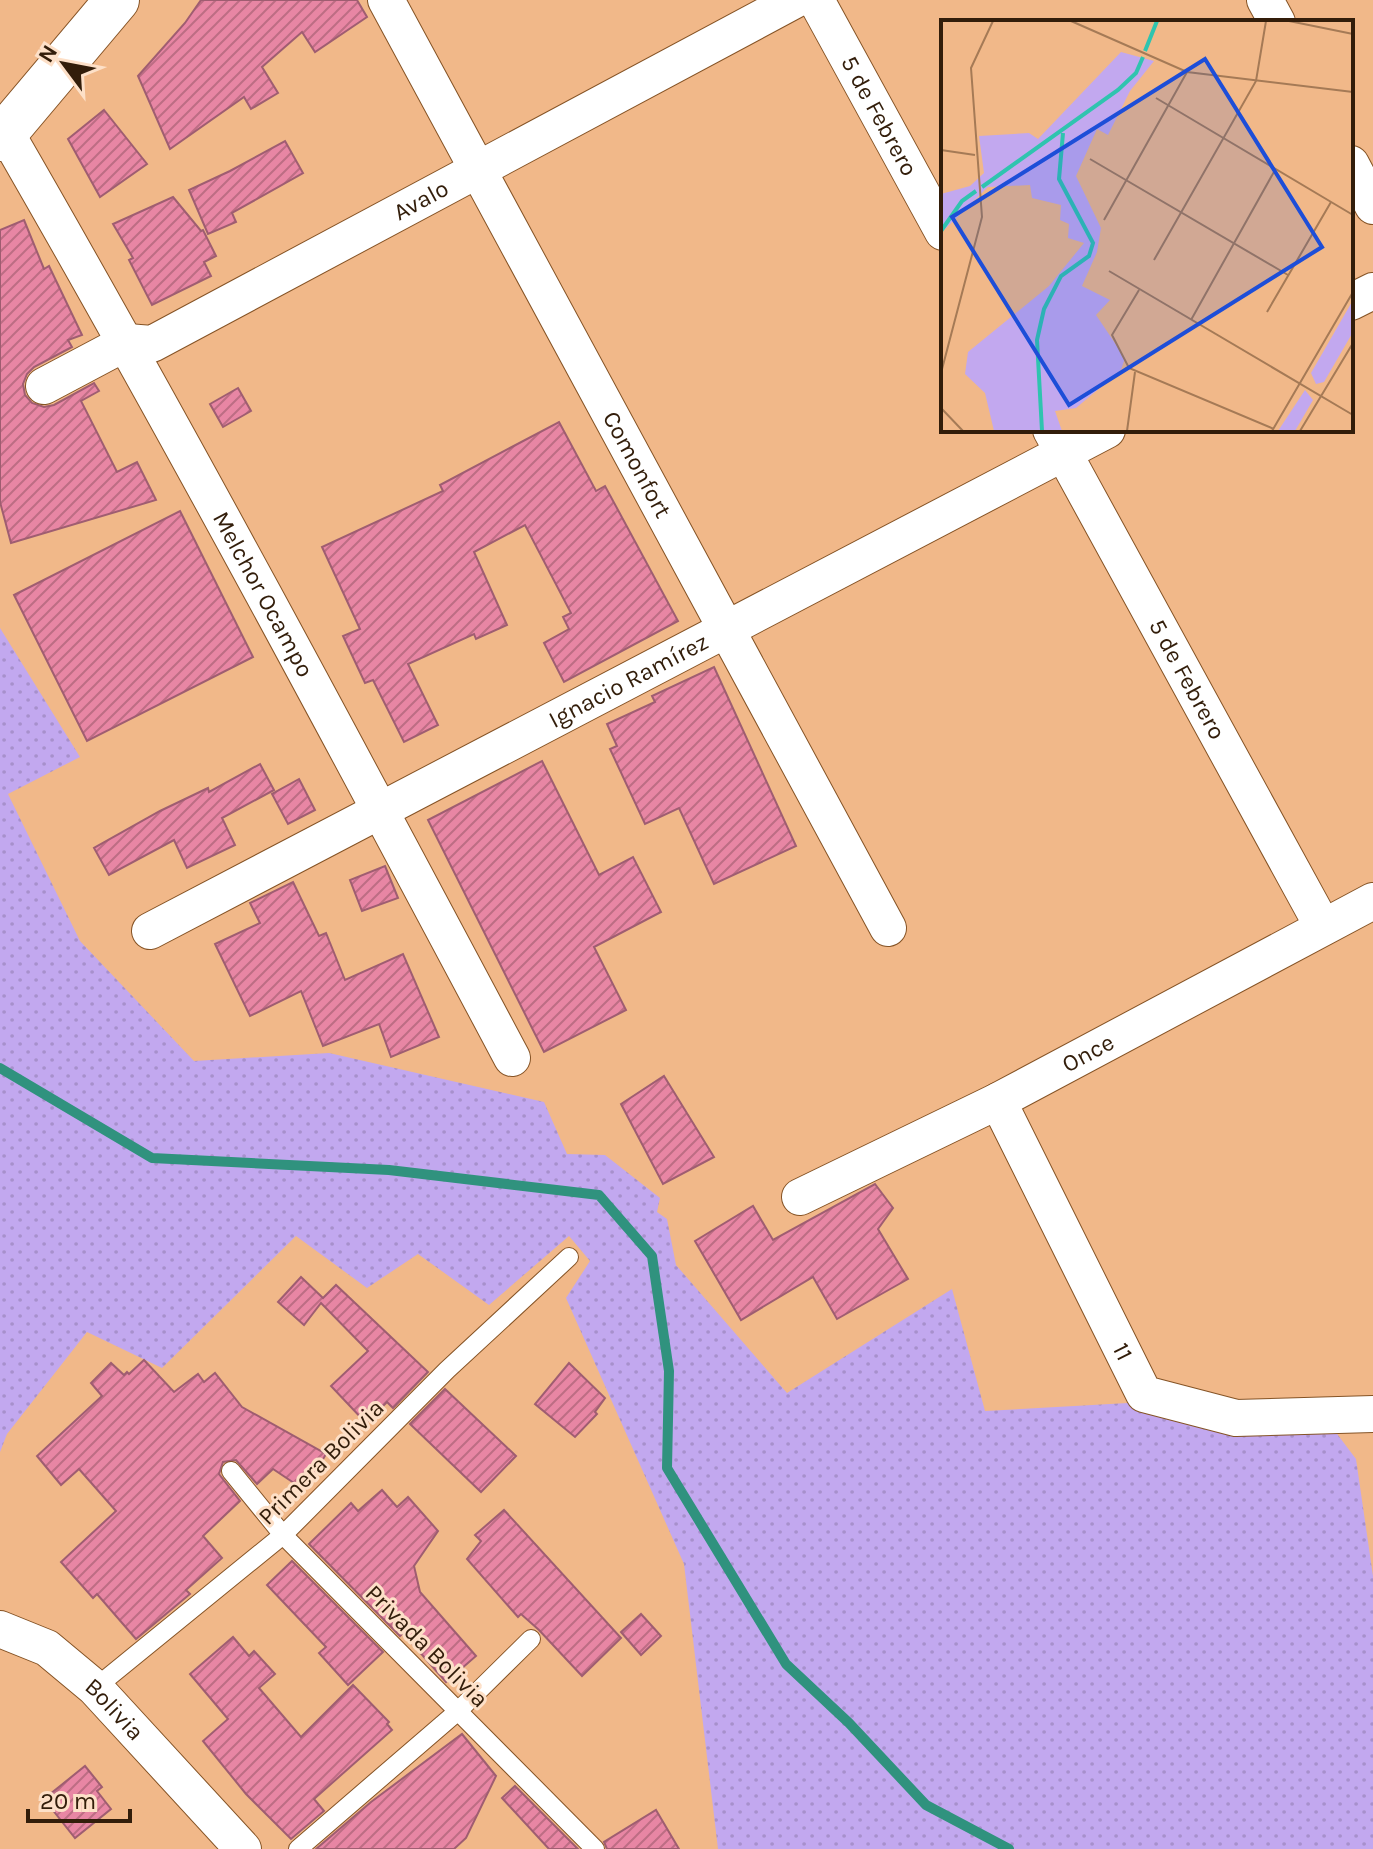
<svg xmlns="http://www.w3.org/2000/svg" width="1373" height="1849" font-family="Karla,sans-serif">
<style>
.grass{fill:url(#grass-dots)}
.lines{fill:none;stroke-linecap:round;stroke-linejoin:round}
.stream{stroke:#30927e;stroke-width:10}
.building{fill:url(#building-hatch);stroke:#9f5d71;stroke-width:2}
.service-casing{stroke:#855325;stroke-width:20}
.minor-casing{stroke:#855325;stroke-width:38}
.secondary-casing{stroke:#855325;stroke-width:46}
.service{stroke:#fff;stroke-width:18}
.minor{stroke:#fff;stroke-width:36}
.secondary{stroke:#fff;stroke-width:44}
.labels{text-anchor:middle;dominant-baseline:central;stroke-width:6;stroke-linejoin:round;paint-order:stroke}
.street-label{font-size:24px;fill:#321d0a;stroke:#fde0c8}
.inset-river{fill:none;stroke:#2fc4af;stroke-width:4}
.inset-road{fill:none;stroke:#a57a56;stroke-width:2}
.view{fill:#1d4ed8;fill-opacity:0.15;stroke:#1d4ed8;stroke-width:4}
.inset-edge{fill:none;stroke:#321d0a;stroke-width:4}
</style>
<defs>
<pattern id="grass-dots" width="8" height="8" patternUnits="userSpaceOnUse" patternTransform="scale(2)"><rect width="8" height="8" fill="#c2a8ef"/><path d="M2 2h.1M6 6h.1" fill="none" stroke="#a790cc" stroke-width="1.8" stroke-linecap="round"/></pattern>
<pattern id="building-hatch" width="6" height="6" patternUnits="userSpaceOnUse" patternTransform="scale(2)"><rect width="6" height="6" fill="#e886a4"/><path d="M-1 1l2-2M0 6l6-6M5 7l2-2" fill="none" stroke="#bd6d84"/></pattern>
</defs>
<rect width="100%" height="100%" fill="#f1b889"/>
<polygon class="grass" points="0,628 80,757 8,794 80,941 194,1061 329,1053 544,1102 567,1154 605,1155 660,1198 657,1212 667,1219 676,1265 787,1393 952,1289 985,1411 1128,1403 1310,1398 1356,1459 1373,1576 1373,1849 718,1849 684,1564 566,1298 590,1261 569,1236 489,1305 418,1254 367,1288 296,1236 162,1368 87,1332 7,1434 0,1452"/>
<g class="lines">
<polyline class="stream" points="0,1068 152,1158 389,1170 599,1195 652,1256 669,1371 667,1468 786,1664 849,1723 926,1805 1009,1849"/>
</g>
<g class="building">
<polygon points="201,0 357,0 367,17 315,52 302,32 262,67 278,93 251,109 244,97 170,149 138,76 185,23"/>
<polygon points="104,110 147,164 100,197 68,139"/>
<polygon points="285,141 303,173 232,213 236,222 208,234 189,190 230,171"/>
<polygon points="173,197 201,231 203,230 216,256 204,262 211,276 152,305 129,260 133,258 113,224"/>
<polygon points="24,220 44,269 49,266 82,335 68,340 72,347 34,367 27,374 23,384 25,395 32,403 44,407 54,405 94,383 99,391 81,401 117,472 137,462 156,500 11,543 0,502 0,230"/>
<polygon points="238,388 251,411 223,427 210,404"/>
<polygon points="559,422 596,491 605,486 678,621 564,682 544,643 569,629 563,617 571,613 525,525 474,552 507,625 476,639 474,634 408,664 438,725 404,742 373,680 365,683 343,636 360,629 322,547 443,491 440,485"/>
<polygon points="180,511 253,657 87,741 14,595"/>
<polygon points="714,667 796,846 714,884 679,808 645,824 610,749 617,746 607,724 655,702 652,696"/>
<polygon points="542,761 599,875 633,857 661,912 594,947 626,1010 544,1052 428,820"/>
<polygon points="260,764 274,790 222,818 235,845 187,868 174,840 109,875 94,848 160,811 208,788 209,792"/>
<polygon points="299,779 315,810 288,824 272,794"/>
<polygon points="385,866 398,898 362,911 350,880"/>
<polygon points="293,882 319,936 326,933 345,980 403,954 439,1037 391,1057 379,1024 323,1046 301,991 250,1016 215,944 260,923 250,903"/>
<polygon points="664,1076 714,1157 663,1184 621,1104"/>
<polygon points="875,1184 893,1208 878,1229 908,1279 837,1319 813,1277 741,1320 695,1241 753,1206 773,1240"/>
<polygon points="301,1277 323,1298 336,1285 428,1372 393,1408 387,1402 366,1423 331,1386 368,1351 321,1303 304,1325 278,1302"/>
<polygon points="144,1360 174,1392 198,1374 204,1382 215,1373 242,1407 326,1454 314,1475 300,1487 273,1469 257,1484 236,1460 223,1462 219,1474 240,1501 203,1536 222,1558 186,1590 190,1594 136,1639 97,1594 93,1598 61,1562 116,1511 79,1469 61,1485 37,1456 102,1396 91,1383 111,1363 124,1375 127,1372 129,1374"/>
<polygon points="569,1363 605,1398 595,1412 597,1414 575,1437 535,1404"/>
<polygon points="445,1389 516,1456 481,1492 410,1424"/>
<polygon points="382,1490 397,1507 408,1497 438,1531 414,1566 420,1592 476,1656 446,1682 403,1633 400,1636 309,1544 351,1503 358,1511"/>
<polygon points="504,1510 621,1638 582,1676 539,1630 521,1614 518,1617 467,1559 481,1541 475,1535"/>
<polygon points="292,1561 383,1652 348,1685 319,1653 326,1647 267,1585"/>
<polygon points="641,1614 661,1636 641,1655 621,1632"/>
<polygon points="233,1637 249,1656 254,1651 275,1674 259,1688 301,1737 353,1685 389,1722 387,1724 392,1730 314,1799 324,1811 291,1839 246,1794 203,1741 228,1719 190,1674"/>
<polygon points="462,1734 496,1776 466,1838 454,1849 316,1849 371,1802"/>
<polygon points="85,1766 102,1787 97,1791 111,1809 75,1838 44,1799"/>
<polygon points="515,1786 578,1849 549,1849 502,1798"/>
<polygon points="656,1810 679,1849 607,1849 604,1842"/>
</g>
<g class="lines">
<defs>
<g id="service">
<polyline points="231,1471 283,1535 595,1849"/>
<polyline points="95,1688 283,1535 447,1370 569,1257"/>
<polyline points="298,1849 457,1712 531,1639"/>
</g>
<g id="minor">
<path id="s1" d="M386 0 888 928"/>
<path id="s2" d="M816 0 943 232"/>
<polyline points="1265,0 1277,22"/>
<path id="s3" d="M6 133C182 438 347 748 512 1058"/>
<polyline points="1351,164 1373,206"/>
<polyline points="1351,302 1373,291"/>
<path id="s4" d="M44 386 127 342 152 344 795 0"/>
<path id="s5" d="M1051 430 1323 927"/>
<path id="s6" d="M150 931 1107 430"/>
<path id="s7" d="M998 1101 1144 1394 1236 1418 1373 1414"/>
<path id="s8" d="M800 1197 998 1101 1373 901"/>
<path id="s9" d="M0 1629 47 1648 95 1688 243 1849"/>
</g>
<polyline id="secondary" points="0,139 117,0"/>
</defs>
<use href="#service" class="service-casing"/>
<use href="#minor" class="minor-casing"/>
<use href="#secondary" class="secondary-casing"/>
<use href="#service" class="service"/>
<use href="#minor" class="minor"/>
<use href="#secondary" class="secondary"/>
</g>
<g class="labels">
<g class="street-label">
<text stroke="none"><textPath href="#s2" startOffset="132">5 de Febrero</textPath></text>
<text stroke="none"><textPath href="#s4" startOffset="424">Avalo</textPath></text>
<text stroke="none"><textPath href="#s1" startOffset="528">Comonfort</textPath></text>
<text stroke="none"><textPath href="#s3" startOffset="528">Melchor Ocampo</textPath></text>
<text stroke="none"><textPath href="#s5" startOffset="284">5 de Febrero</textPath></text>
<text stroke="none"><textPath href="#s6" startOffset="540">Ignacio Ramírez</textPath></text>
<text stroke="none"><textPath href="#s8" startOffset="322">Once</textPath></text>
<text stroke="none"><textPath href="#s7" startOffset="280">11</textPath></text>
<text transform="translate(321 1462) rotate(-45)">Primera Bolivia</text>
<text transform="translate(427 1646) rotate(45)">Privada Bolivia</text>
<text stroke="none"><textPath href="#s9" startOffset="142">Bolivia</textPath></text>
</g>
</g>
<g transform="translate(941 20)">
<rect width="412" height="412" fill="#f1b889"/>
<path d="M180 32 213 41 189 71 167 115 156 109 135 156 160 208 156 232 141 266 169 280 155 295 184 338 180 350 135 388 114 391 121 411H53L44 373 24 354 27 332 108 266 143 223 127 218 128 204 119 200 120 185 91 178 89 165 47 167 0 213V174L29 166 43 153 38 116 88 113 97 119ZM412 280V312L383 362 375 364 370 353ZM364 370 372 380 354 411H337Z" fill="#c2a8ef"/>
<path class="inset-river" d="M204 31 216 1M41 167 177 70 195 53 202 37M0 211 21 181 35 171M101 411 96 320 103 289 120 256 148 236 152 223 118 159 122 113"/>
<path class="inset-road" d="M130 1 246 52 412 72M348 1 412 14M215 78 412 195M0 130 34 135M149 139 347 255M163 200 246 52M213 240 315 61 325 1M168 251 412 395M198 270 171 315 188 348 333 409M326 292 390 182M250 300 334 150M0 353 41 197 30 48 52 1M0 388 22 411M186 411 194 352M331 411 412 272M359 411 412 323"/>
<path class="view" d="M264 39 381 227 128 385 11 197Z"/>
<rect width="412" height="412" class="inset-edge"/>
</g>
<g transform="translate(64 64) rotate(302)" stroke="#fde0c8" stroke-width="6" paint-order="stroke">
<path d="M0-6L14 30L0 20L-14 30Z" fill="#321d0a"/>
<text y="-12" font-size="22" font-weight="bold" text-anchor="middle" fill="#321d0a">N</text>
</g>
<path d="M28 1809v12h102v-12" fill="none" stroke="#321d0a" stroke-width="4"/>
<text x="40" y="1809" font-size="24" fill="#321d0a" stroke="#fde0c8" stroke-width="6" paint-order="stroke">20 m</text>
</svg>
